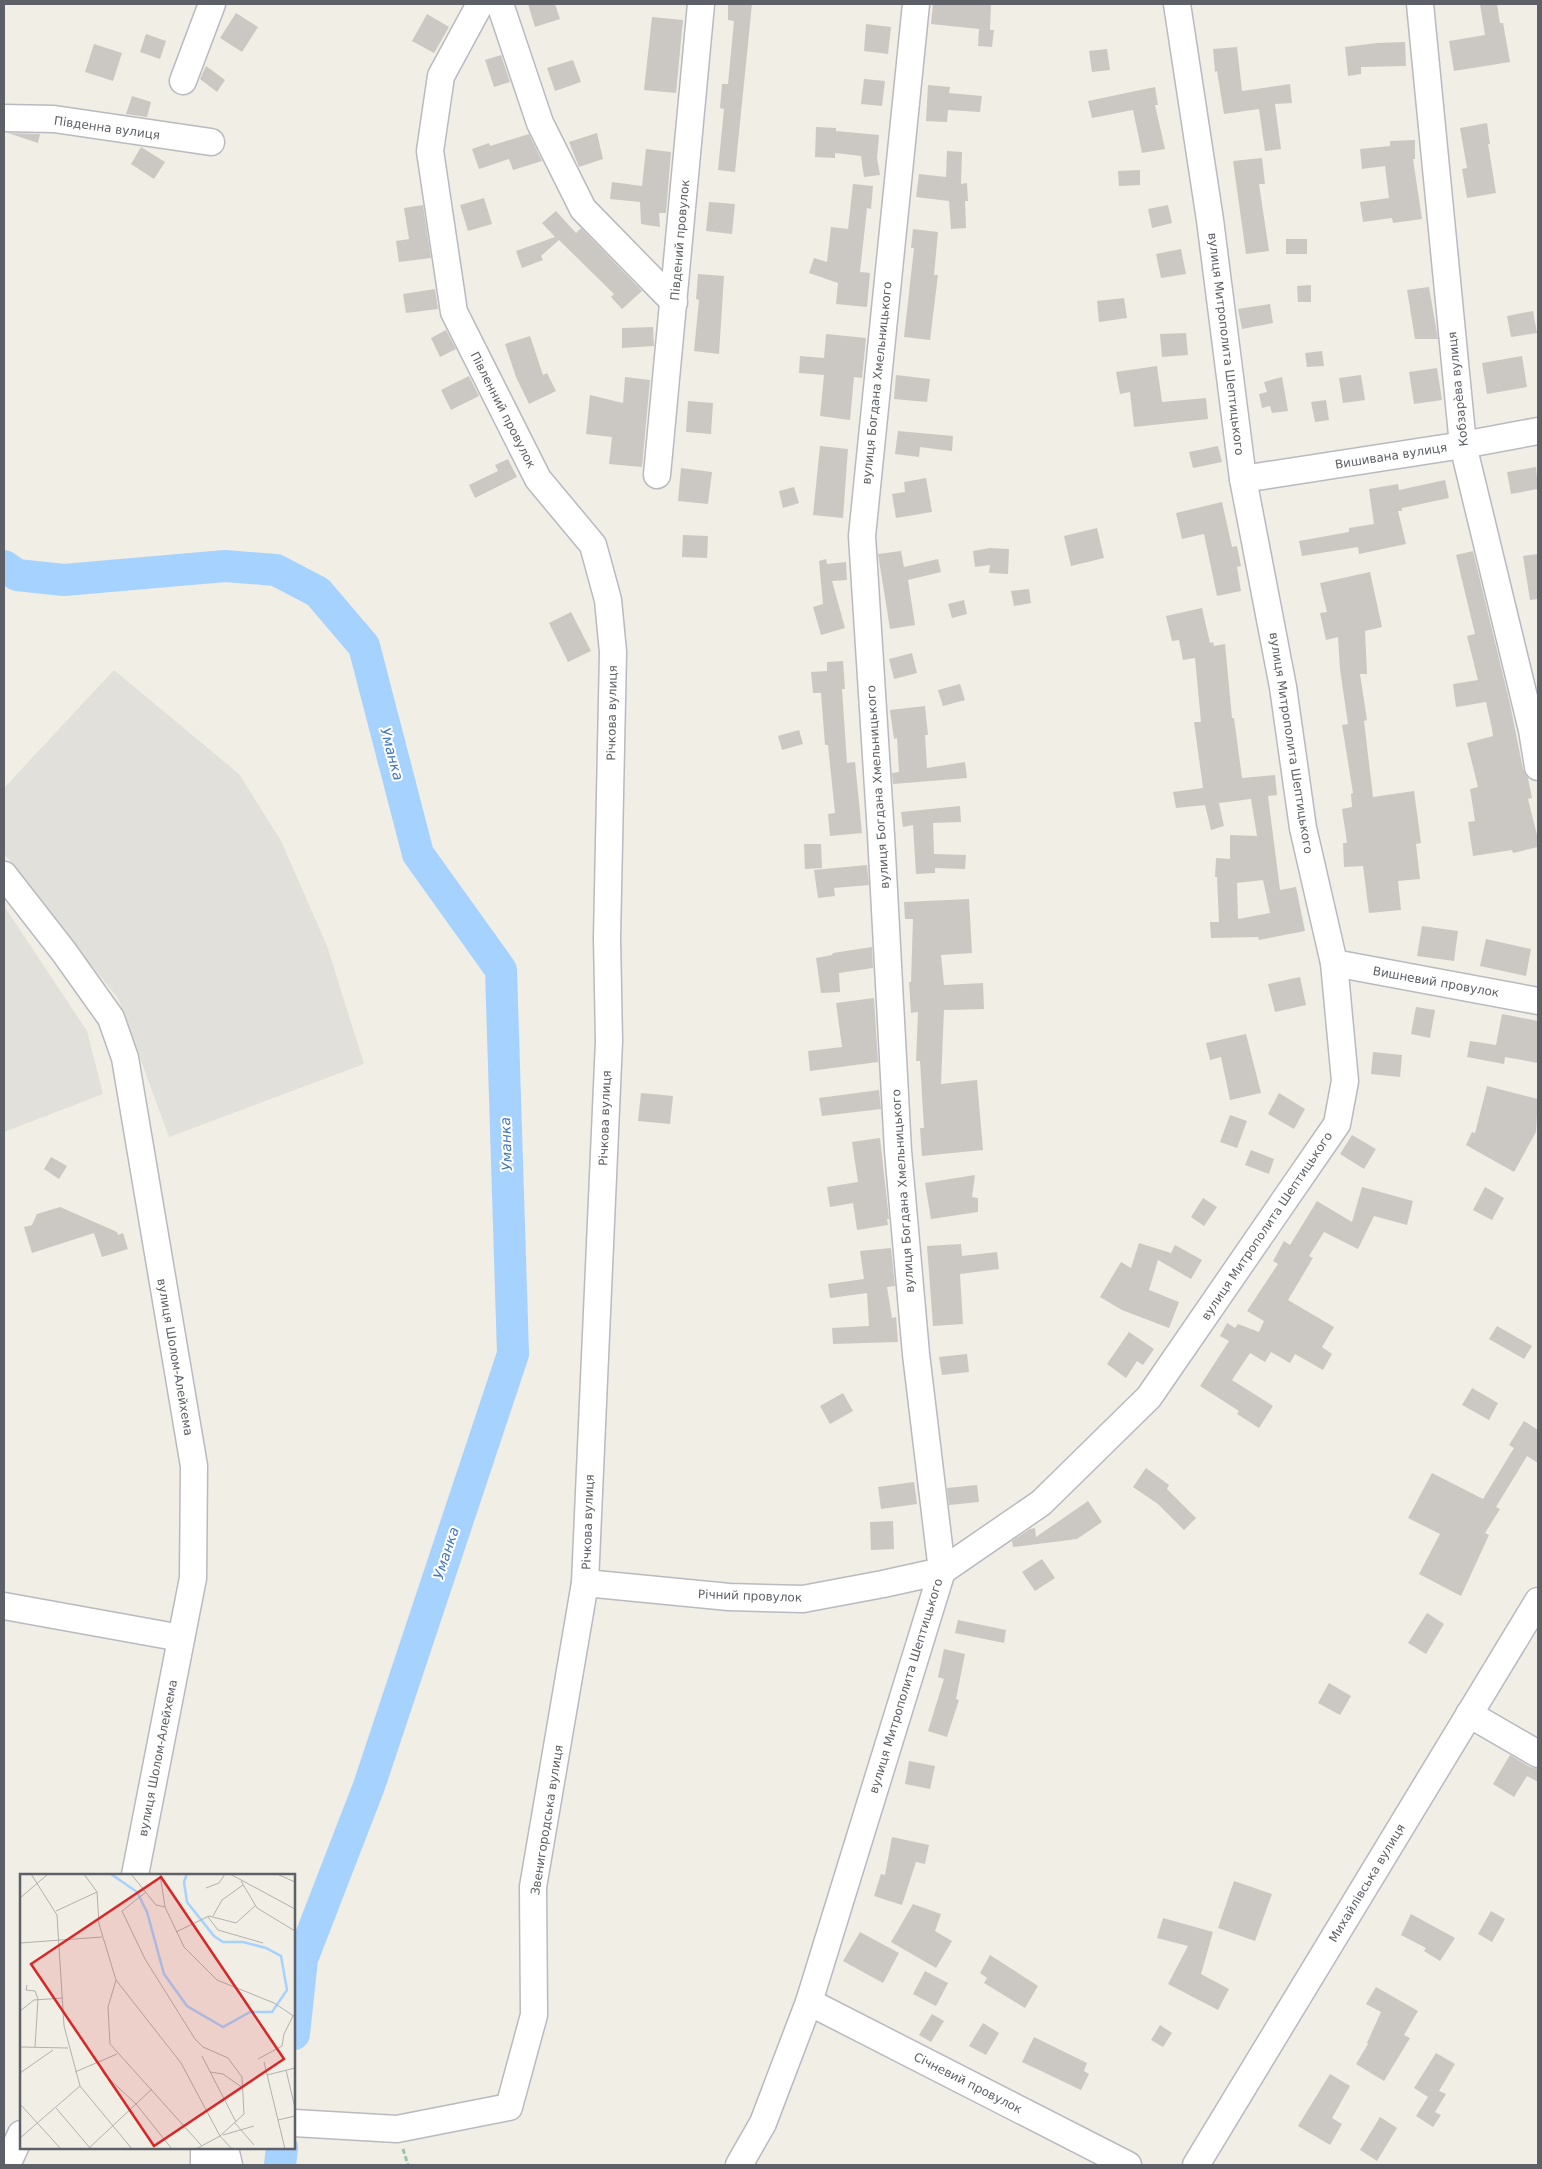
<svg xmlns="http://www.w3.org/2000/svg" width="1542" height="2169" font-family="'DejaVu Sans',sans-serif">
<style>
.industrial{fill:#e1e0da}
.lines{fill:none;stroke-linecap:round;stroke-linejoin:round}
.river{stroke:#a6d2ff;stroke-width:32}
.building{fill:#cbc8c3;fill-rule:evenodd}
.minor-casing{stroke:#b8babf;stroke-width:29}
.path{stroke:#99c6a9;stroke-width:3;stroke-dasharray:5 2.5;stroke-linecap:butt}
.minor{stroke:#fff;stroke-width:26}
.labels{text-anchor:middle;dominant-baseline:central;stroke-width:4;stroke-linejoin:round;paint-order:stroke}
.street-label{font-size:12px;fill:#5d6066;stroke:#fff}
.water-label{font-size:14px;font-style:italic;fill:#4276bd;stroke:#fff}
.inset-river{fill:none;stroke:#a6d2ff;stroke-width:2.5}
.inset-road{fill:none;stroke:#b1b1ae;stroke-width:1}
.view{fill:#d62828;fill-opacity:0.15;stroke:#d62828;stroke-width:2.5}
.inset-edge{fill:none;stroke:#5d6066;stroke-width:2.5}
</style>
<rect width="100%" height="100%" fill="#f0eee5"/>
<g class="industrial">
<polygon points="114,670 239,774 281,841 327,946 364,1064 169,1137 118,998 50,915 4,853 4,788"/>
<polygon points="4,906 87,1031 103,1094 4,1132"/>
</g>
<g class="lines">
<g class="river">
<polyline points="4,566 17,575 64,580 225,566 276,570 318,592 364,646 418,854 501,970 513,1354 369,1786 302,1959 294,2034"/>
<polyline points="280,2165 282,2148"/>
</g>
</g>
<g class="building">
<polygon points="528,4 555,4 560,19 535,27"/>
<polygon points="728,4 752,4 735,172 718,170 724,109 720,108 722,84 728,84 734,21 728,20"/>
<polygon points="933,4 991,4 990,30 994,30 992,47 978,46 979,29 931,24"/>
<polygon points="1480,4 1497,4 1500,23 1503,23 1510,62 1454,71 1449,41 1485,35"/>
<polygon points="236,13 258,27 242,52 220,38"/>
<polygon points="427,14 449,27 434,53 412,41"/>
<polygon points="652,17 683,20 676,93 644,90"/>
<polygon points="866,24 891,27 888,54 864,51"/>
<polygon points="146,34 166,41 160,59 140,52"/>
<polygon points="1405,42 1406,66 1361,67 1361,74 1348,76 1345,47 1377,43"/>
<polygon points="94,44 122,53 113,81 85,72"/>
<polygon points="1237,47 1242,91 1290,84 1292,103 1275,104 1281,149 1265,151 1259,109 1224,114 1217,71 1215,72 1213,49"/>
<polygon points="1107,49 1110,70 1092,72 1089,51"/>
<polygon points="501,55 510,82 494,87 485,60"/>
<polygon points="573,60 581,82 555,91 547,68"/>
<polygon points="206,66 225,80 217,92 200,79"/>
<polygon points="864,79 885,81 882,106 861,104"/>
<polygon points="928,85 950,87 949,93 982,96 980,112 948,110 947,122 926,121"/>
<polygon points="1155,87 1158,105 1155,105 1165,149 1142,153 1133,110 1092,118 1088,101"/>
<polygon points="132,96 151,102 147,117 126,114"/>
<polygon points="1487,123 1490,144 1488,144 1496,193 1467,198 1462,169 1467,168 1460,128"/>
<polygon points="816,127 836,128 836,131 879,135 877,158 880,175 864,177 861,156 835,153 835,158 815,157"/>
<polygon points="8,133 40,134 38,143"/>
<polygon points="597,133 603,159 579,167 569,142"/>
<polygon points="529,134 542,161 513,170 509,159 479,169 472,149 489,143 490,146"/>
<polygon points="1415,140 1415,159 1413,159 1422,219 1393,223 1392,218 1363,222 1360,202 1389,198 1385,166 1362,169 1360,149 1390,146 1390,141"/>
<polygon points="141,147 165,162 154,179 131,164"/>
<polygon points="646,149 671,152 666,213 659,213 660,227 641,224 640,202 610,199 612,182 642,186"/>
<polygon points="947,151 962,152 961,184 967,183 968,201 965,201 966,228 951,229 949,201 916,197 919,174 946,177"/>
<polygon points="1262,158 1265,184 1259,184 1269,251 1246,254 1233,161"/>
<polygon points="1140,170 1140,185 1119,186 1118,171"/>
<polygon points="853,184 873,186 871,209 867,208 860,272 870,273 867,307 836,304 838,283 809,273 814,258 827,262 831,227 848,229"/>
<polygon points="484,198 492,224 468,231 460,205"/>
<polygon points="709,202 735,204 732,234 706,231"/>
<polygon points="423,205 431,258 399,262 396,241 409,239 404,208"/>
<polygon points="1168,205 1172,223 1152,228 1148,209"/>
<polygon points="556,211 576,233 581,228 642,291 622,309 611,297 614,294 559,240 541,256 543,260 522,268 516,251 555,237 542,223"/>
<polygon points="913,229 938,232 934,275 938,275 930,340 904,337 914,248 911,248"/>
<rect x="1286" y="239" width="21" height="15"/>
<polygon points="1181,249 1186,274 1161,278 1156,254"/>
<polygon points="698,274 724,276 719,354 694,351 699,300 696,299"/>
<polygon points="1311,285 1311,302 1298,302 1297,286"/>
<polygon points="1429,287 1438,339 1415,339 1407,290"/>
<polygon points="435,289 438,309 406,313 403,294"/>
<polygon points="1124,298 1127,318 1099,322 1097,301"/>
<polygon points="1270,304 1273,323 1242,329 1238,309"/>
<polygon points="1533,311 1537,333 1511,337 1507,316"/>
<polygon points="653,327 654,346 622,348 622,328"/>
<polygon points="446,330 456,349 440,357 431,338"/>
<polygon points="1186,333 1188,355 1162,357 1160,334"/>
<polygon points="826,334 866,338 862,378 854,377 850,420 820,416 824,375 799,373 800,356 824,358"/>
<polygon points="530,336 543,375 547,373 556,391 529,404 516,377 505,344"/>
<polygon points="1322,351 1324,366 1307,367 1305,353"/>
<polygon points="1522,356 1527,387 1487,394 1482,363"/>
<polygon points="1157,366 1162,402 1206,398 1208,419 1134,427 1130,392 1120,394 1116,372"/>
<polygon points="1437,368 1442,400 1414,404 1409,372"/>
<polygon points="896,375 930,379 927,402 894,399"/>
<polygon points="1361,375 1365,400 1343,403 1339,378"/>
<polygon points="469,376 479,396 451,410 441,390"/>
<polygon points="625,377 650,380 642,467 609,464 612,437 586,434 590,395 623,403"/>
<polygon points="1282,377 1288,411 1272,413 1270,406 1262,408 1259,394 1267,392 1264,382"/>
<polygon points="1326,400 1329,420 1315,422 1311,402"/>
<polygon points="688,401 713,403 711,434 686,432"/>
<polygon points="898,431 953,436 952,451 920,447 919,457 895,454"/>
<polygon points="820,446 848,449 843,518 813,515"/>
<polygon points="1218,446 1222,462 1193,468 1189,452"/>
<polygon points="508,459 517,477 475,498 469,485 498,471 495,465"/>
<polygon points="1536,467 1538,489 1511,494 1507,472"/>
<polygon points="681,468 712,472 708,504 678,501"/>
<polygon points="926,478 932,512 896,518 892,494 905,492 904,482"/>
<polygon points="1445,480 1449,498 1402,508 1402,511 1398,511 1406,544 1359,554 1358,547 1302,556 1299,541 1349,532 1349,528 1374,524 1369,489 1398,484 1399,490"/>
<polygon points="794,487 799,503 783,508 779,491"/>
<polygon points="1222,502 1232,547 1237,546 1241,566 1237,567 1241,591 1217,596 1204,534 1182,539 1176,513"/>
<polygon points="1097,528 1104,558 1071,566 1064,536"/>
<polygon points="683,535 708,536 707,558 682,557"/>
<polygon points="990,548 1009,549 1008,574 989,573 990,565 975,567 973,551"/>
<polygon points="901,551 904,567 938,559 941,572 908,580 915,625 890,629 878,554"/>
<polygon points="1473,551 1510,704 1523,769 1528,778 1532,798 1528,799 1538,839 1538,847 1513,853 1512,850 1473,856 1468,822 1475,821 1470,789 1478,787 1467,743 1493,736 1492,729 1486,702 1456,707 1453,684 1478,680 1467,636 1475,634 1456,555"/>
<polygon points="1538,554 1538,599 1530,600 1523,556"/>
<polygon points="826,559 827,564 846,562 847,580 832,581 845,628 821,635 813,607 823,604 819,561"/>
<polygon points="1370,572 1382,627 1365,631 1367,674 1360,674 1367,720 1364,721 1373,797 1414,791 1421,843 1416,844 1420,879 1398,881 1401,910 1369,913 1363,866 1344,867 1343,843 1347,843 1342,809 1352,807 1351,794 1353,793 1342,725 1348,724 1340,669 1338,637 1326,640 1320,613 1327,612 1320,583"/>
<polygon points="1029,589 1031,603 1014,606 1011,591"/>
<polygon points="964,600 967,614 952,618 948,604"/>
<path d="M1202 608 1210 643 1213 642 1214 646 1225 644 1232 718H1234L1242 778 1275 775 1277 795 1268 796 1280 890 1296 887 1305 931 1259 940 1258 937 1211 938 1210 922H1219L1217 877H1215L1216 858 1230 859V835L1257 836 1251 799 1219 803 1224 826 1211 830 1205 805 1176 808 1173 792 1203 788 1194 722H1201L1195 658 1183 660 1179 640 1172 641 1166 616ZM1263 880 1270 913 1238 919 1237 883Z"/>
<polygon points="571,612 591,651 568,662 549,623"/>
<polygon points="912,653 917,673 894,679 889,659"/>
<polygon points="843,661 845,689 842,689 847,763 855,762 862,833 830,836 828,814 835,813 828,745 825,745 821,693 813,693 811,672 827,671 827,662"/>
<polygon points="960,684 965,700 943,706 938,690"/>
<polygon points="925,706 928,735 925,735 927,768 965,762 967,778 893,784 892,773 899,772 897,738 894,739 890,710"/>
<polygon points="799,730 803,744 782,750 778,736"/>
<polygon points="960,806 961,822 933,823 934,854 966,855 965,869 935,868 935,873 916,874 913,825 903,827 901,812"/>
<polygon points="804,844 821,844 822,868 805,869"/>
<polygon points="867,865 869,885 834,888 835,896 818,898 814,870"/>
<polygon points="969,899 972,953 941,955 944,985 983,983 984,1009 944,1010 941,1084 977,1080 983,1150 922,1156 920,1128 924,1128 920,1061 916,1061 918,1012 911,1013 909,982 911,982 913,919 905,919 904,902"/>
<polygon points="1422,926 1458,931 1454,961 1417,956"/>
<polygon points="1486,939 1531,949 1526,976 1480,966"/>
<polygon points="872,947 873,968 839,973 840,992 821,993 816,958 832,955 833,953"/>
<polygon points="1300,977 1306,1005 1275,1012 1268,984"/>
<polygon points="874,998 878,1062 810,1071 808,1051 842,1047 836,1003"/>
<polygon points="1416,1007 1435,1010 1430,1038 1411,1034"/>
<polygon points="1502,1014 1538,1021 1538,1063 1505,1057 1504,1064 1467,1057 1470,1041 1496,1045"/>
<polygon points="1246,1034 1261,1093 1230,1100 1221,1057 1210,1060 1206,1043"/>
<polygon points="1373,1052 1402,1055 1400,1077 1371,1074"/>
<polygon points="1487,1086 1538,1099 1536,1132 1514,1172 1466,1145 1472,1132 1475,1133"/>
<polygon points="879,1090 881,1109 822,1116 819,1098"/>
<polygon points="641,1093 673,1096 670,1124 638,1121"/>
<polygon points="1279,1093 1305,1109 1294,1129 1268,1114"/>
<polygon points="1230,1115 1247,1121 1237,1148 1220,1142"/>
<polygon points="1352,1135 1376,1149 1364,1169 1340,1154"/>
<polygon points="880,1138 889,1219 887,1219 888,1225 857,1230 853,1203 830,1207 827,1187 858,1182 852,1142"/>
<polygon points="1251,1150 1274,1159 1269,1174 1245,1165"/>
<polygon points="51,1157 67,1166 59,1179 44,1169"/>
<polygon points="975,1175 972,1197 978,1198 978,1212 931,1219 925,1183"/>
<polygon points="1362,1187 1413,1201 1407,1225 1374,1216 1358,1249 1324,1232 1309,1256 1313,1258 1288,1300 1334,1327 1322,1347 1332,1354 1323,1370 1295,1354 1290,1363 1271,1352 1265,1362 1250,1353 1232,1380 1273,1406 1259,1428 1237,1414 1239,1411 1200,1386 1229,1341 1220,1336 1227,1323 1235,1328 1238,1324 1259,1332 1264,1321 1247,1311 1278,1264 1273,1261 1284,1241 1290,1245 1317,1201 1352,1222"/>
<polygon points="1485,1187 1504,1198 1492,1220 1473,1210"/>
<polygon points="1203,1198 1217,1207 1204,1226 1191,1217"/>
<polygon points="60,1207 117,1232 118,1235 123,1233 128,1249 102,1257 94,1233 32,1253 24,1227 32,1225 37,1214"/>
<polygon points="1139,1243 1171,1253 1175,1245 1202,1260 1191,1279 1158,1260 1149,1290 1179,1302 1169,1328 1122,1310 1100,1297 1121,1262 1131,1268"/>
<polygon points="961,1244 962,1256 997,1252 999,1269 960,1274 963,1324 933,1326 927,1246"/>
<polygon points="891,1248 895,1286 887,1287 892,1318 896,1317 898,1342 833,1344 832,1328 869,1326 867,1293 830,1298 828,1284 864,1279 860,1251"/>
<polygon points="1497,1326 1532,1346 1524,1359 1489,1339"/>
<polygon points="1129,1332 1154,1349 1143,1365 1137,1361 1126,1378 1107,1364"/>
<polygon points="967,1354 969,1372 942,1375 939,1357"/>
<polygon points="1472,1388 1498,1403 1489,1420 1462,1405"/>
<polygon points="843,1393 853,1411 830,1424 820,1406"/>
<polygon points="1524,1421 1538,1430 1538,1463 1527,1456 1496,1507 1500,1509 1485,1533 1489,1535 1461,1596 1419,1574 1440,1534 1408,1518 1432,1473 1483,1499 1514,1448 1509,1445"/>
<polygon points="1146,1468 1169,1485 1167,1489 1196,1518 1184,1530 1158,1504 1133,1487"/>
<polygon points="914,1482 917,1504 881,1509 878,1487"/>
<polygon points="977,1485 979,1502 949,1505 947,1488"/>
<polygon points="1088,1501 1102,1522 1077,1539 1013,1547 1012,1541 1030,1529 1035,1528 1036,1537"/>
<polygon points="893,1521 894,1549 871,1550 870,1522"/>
<polygon points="1042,1559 1055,1578 1035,1591 1022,1572"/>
<polygon points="1427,1613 1444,1624 1426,1654 1408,1643"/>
<polygon points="958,1620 1006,1630 1004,1643 955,1633"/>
<polygon points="944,1649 965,1654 956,1699 959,1700 947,1737 928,1731 944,1679 938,1677"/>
<polygon points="1329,1683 1351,1696 1340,1715 1318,1703"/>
<polygon points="1510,1755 1530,1767 1538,1769 1538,1782 1527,1776 1514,1797 1493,1784"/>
<polygon points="909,1761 935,1766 930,1789 905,1784"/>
<polygon points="892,1837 929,1845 925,1864 916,1862 902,1905 874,1896 881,1874 885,1875"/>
<polygon points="1234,1881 1272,1894 1255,1941 1218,1928"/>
<polygon points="913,1904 941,1914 935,1931 952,1941 936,1968 891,1942"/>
<polygon points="1491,1911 1505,1919 1492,1942 1478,1934"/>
<polygon points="1411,1914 1455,1938 1440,1961 1424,1951 1426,1948 1401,1935"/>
<polygon points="1163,1918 1213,1932 1201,1974 1229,1989 1218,2010 1168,1984 1188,1946 1157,1938"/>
<polygon points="860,1932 899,1953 883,1983 843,1961"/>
<polygon points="990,1955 1038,1986 1025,2008 984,1983 987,1978 980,1973"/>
<polygon points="925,1971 948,1983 936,2006 913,1994"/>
<polygon points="1376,1987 1418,2011 1404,2035 1410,2038 1384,2081 1356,2064 1368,2044 1367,2043 1381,2012 1366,2004"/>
<polygon points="932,2014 944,2021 931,2042 919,2035"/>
<polygon points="983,2023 999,2033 986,2055 969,2046"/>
<polygon points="1160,2025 1172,2033 1163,2047 1151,2040"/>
<polygon points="1034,2037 1087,2063 1084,2071 1089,2074 1081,2090 1022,2062"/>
<polygon points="1436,2053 1455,2064 1439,2091 1446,2094 1435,2112 1441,2115 1433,2127 1416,2116 1428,2097 1414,2088"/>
<polygon points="1330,2074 1350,2086 1332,2118 1342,2124 1330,2145 1298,2126"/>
<polygon points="1380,2117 1397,2128 1377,2161 1360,2150"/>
</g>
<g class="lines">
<defs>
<g id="minor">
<polyline points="500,4 540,123 583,209 674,302"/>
<polyline points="1420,4 1463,445 1532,730 1538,767"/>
<polyline points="183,81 212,4"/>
<polyline points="4,118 54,119 211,142"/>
<polyline points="657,475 701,4"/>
<polyline points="1243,479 1463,445 1538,431"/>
<polyline points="4,875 64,952 111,1018 125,1058 194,1466 193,1578 135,1875"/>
<polyline points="1334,963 1538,1001"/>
<polyline points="585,1583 729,1597 803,1599 883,1584 942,1571 916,1354 898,1151 881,835 862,536 916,4"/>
<polyline points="4,1606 181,1638"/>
<polyline points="1469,1714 1538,1754"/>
<polyline points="809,2002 1128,2165"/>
<polyline points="294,2123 397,2129 509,2107 534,2015 533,1887 585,1583 609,1041 607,938 613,652 608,600 593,545 538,479 454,312 430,151 441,76 480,4"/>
<polyline points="204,2148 204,2165"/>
<polyline points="225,2148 229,2165"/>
<polyline points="7,2165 21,2134"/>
<polyline points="739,2165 763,2123 809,2002 942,1571 1041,1503 1149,1397 1337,1124 1345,1081 1334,963 1303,828 1283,687 1243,479 1210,220 1177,4"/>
<polyline points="1196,2165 1538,1601"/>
</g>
</defs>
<use href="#minor" class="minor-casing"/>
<polyline class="path" points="403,2149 408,2165"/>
<use href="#minor" class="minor"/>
</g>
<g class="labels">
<g class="street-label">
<text transform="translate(107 128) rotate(8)">Південна вулиця</text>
<text transform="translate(680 240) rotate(-85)">Південий провулок</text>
<text transform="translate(1226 344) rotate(83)">вулиця Митрополита Шептицького</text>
<text transform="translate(877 383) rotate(-84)">вулиця Богдана Хмельницького</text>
<text transform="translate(1458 389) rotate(-96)">Кобзарèва вулиця</text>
<text transform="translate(503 410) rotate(63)">Півленний провулок</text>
<text transform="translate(1391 456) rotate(-9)">Вишивана вулиця</text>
<text transform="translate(612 713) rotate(-89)">Річкова вулиця</text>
<text transform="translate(1291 743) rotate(81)">вулиця Митрополита Шептицького</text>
<text transform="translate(878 787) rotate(-94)">вулиця Богдана Хмельницького</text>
<text transform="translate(1436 982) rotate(10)">Вишневий провулок</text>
<text transform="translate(605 1118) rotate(-88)">Річкова вулиця</text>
<text transform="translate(903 1191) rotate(-94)">вулиця Богдана Хмельницького</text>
<text transform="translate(1267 1226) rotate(-56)">вулиця Митрополита Шептицького</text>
<text transform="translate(175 1357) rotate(80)">вулиця Шолом-Алейхема</text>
<text transform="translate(588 1522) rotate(-88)">Річкова вулиця</text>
<text transform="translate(750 1596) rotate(2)">Річний провулок</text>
<text transform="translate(906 1686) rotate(-73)">вулиця Митрополита Шептицького</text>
<text transform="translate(158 1758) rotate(-79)">вулиця Шолом-Алейхема</text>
<text transform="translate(547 1820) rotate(-81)">Звенигородська вулиця</text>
<text transform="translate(1367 1883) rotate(-59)">Михайлівська вулиця</text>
<text transform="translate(968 2083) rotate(27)">Січневий провулок</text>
</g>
<g class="water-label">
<text transform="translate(392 754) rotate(75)">Уманка</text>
<text transform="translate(506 1144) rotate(-92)">Уманка</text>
<text transform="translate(446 1553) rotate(-72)">Уманка</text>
</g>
</g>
<g transform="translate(20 1874)">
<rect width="275" height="275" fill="#f0eee5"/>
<path class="inset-river" d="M91 0 117 18 127 38 144 100 167 132 203 153 230 138H252L267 116 261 82 246 74 223 68H203L194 62 167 28 164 8 167 0"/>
<path class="inset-road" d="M11 0 37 41 44 152 60 212 112 275M64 0 77 18 79 50 96 106 88 133 90 170 181 271M111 0 136 31 145 33M140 0 145 33 164 73 197 106 254 129 275 143M210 0 275 35M257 0 275 8M221 7 237 34 275 57M186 14 199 9 205 0M126 18 102 37 125 85 175 165 183 173 208 184 222 203 224 240 200 262 176 275M0 24 28 0M36 37 77 18M193 42 202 26 223 11M188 43 198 56 243 69M156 58 189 42 216 49 236 31M0 69 82 63M96 106 161 189 200 262 212 275M7 111 6 116 15 117 18 125 15 173M0 137 14 126 43 124M0 173 48 174M182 182 216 248M238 185 262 172 264 160 273 142M78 188 84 200 116 230 152 275M244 188 265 275M266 196 275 234M55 198 97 180M190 198 203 200 223 214M0 199 33 176M247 201 275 194M0 230 41 275M36 234 70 274M258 246 275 242M215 249 234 271M203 261 234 252M0 264 60 212M68 275 132 215"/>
<path class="view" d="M141 3 264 185 134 272 11 90Z"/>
<rect width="275" height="275" class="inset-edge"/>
</g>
<rect width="1542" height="2169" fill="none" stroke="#5d6066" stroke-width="10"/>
</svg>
